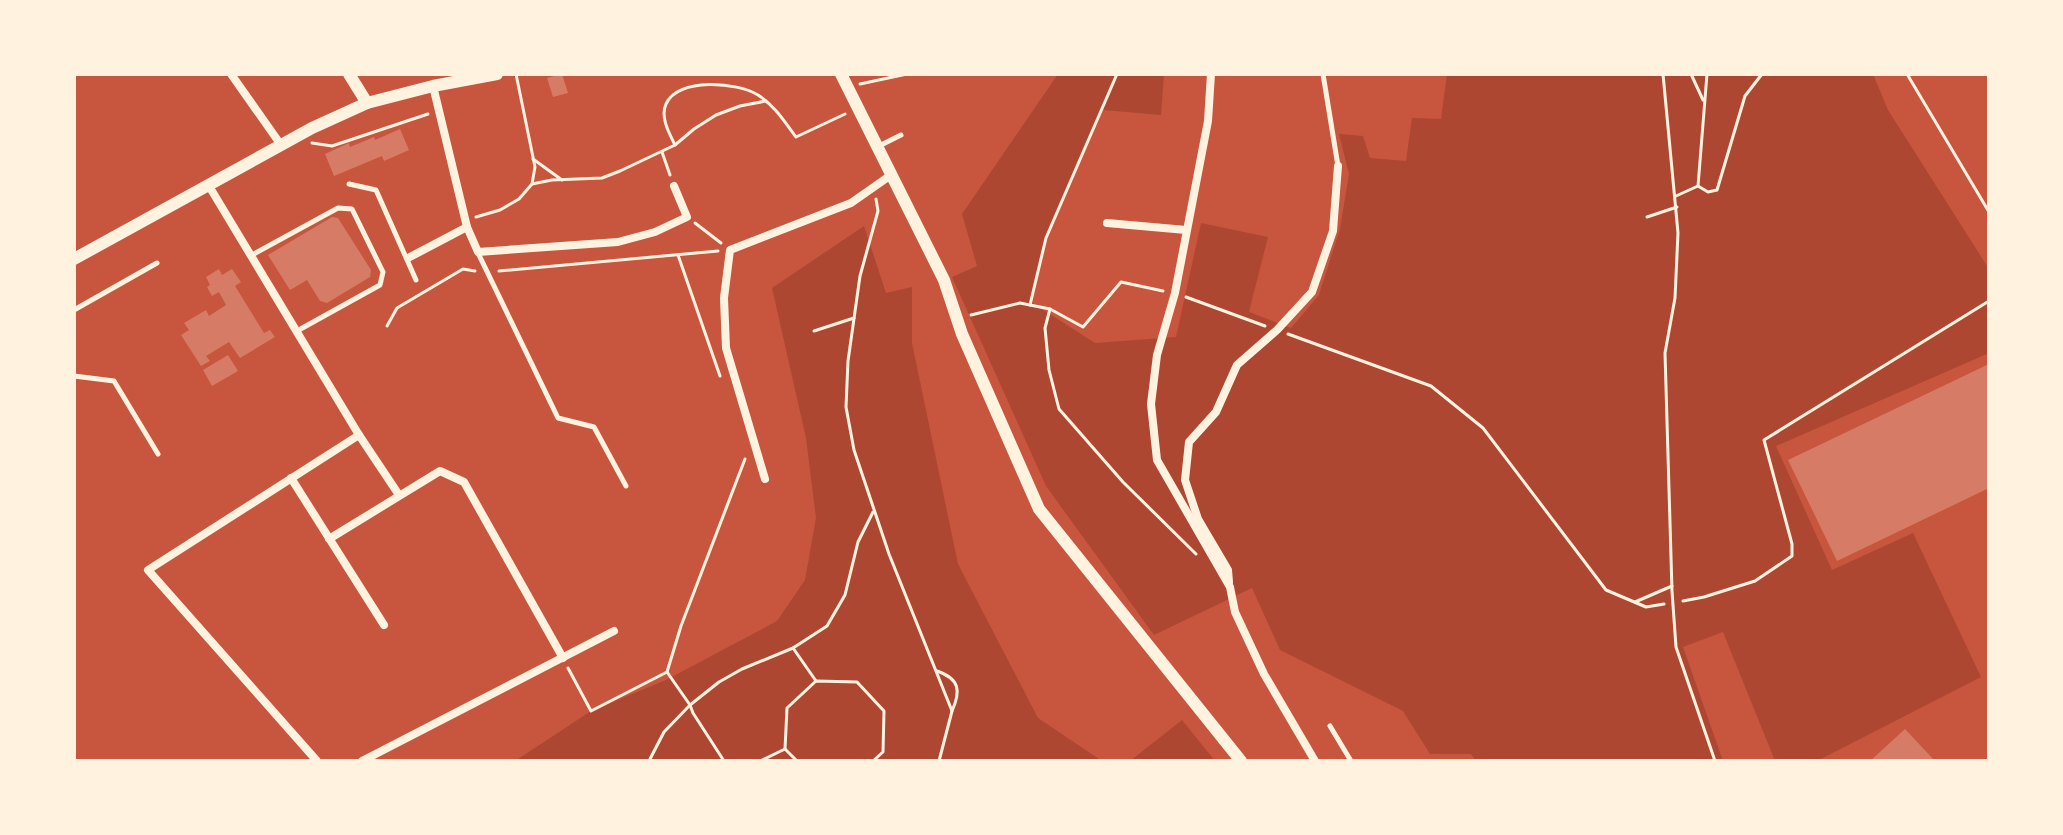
<svg xmlns="http://www.w3.org/2000/svg" width="2063" height="835" font-family="Jost,sans-serif">
<style>
.green{fill:#ae4732}
.building{fill:#d67c66}
.lines{fill:none;stroke-linecap:round;stroke-linejoin:round}
.path{stroke:#fff3e0;stroke-width:3}
.service{stroke:#fff3e0;stroke-width:5}
.minor{stroke:#fff3e0;stroke-width:8}
.tertiary{stroke:#fff3e0;stroke-width:12}
</style>
<rect width="100%" height="100%" fill="#c8553d"/>
<g class="green">
<polygon points="1058,74 1164,74 1161,115 1103,110 1046,238 1031,302 1095,343 1176,337 1201,223 1268,237 1249,312 1291,328 1319,295 1340,229 1349,174 1339,134 1363,136 1370,158 1406,161 1412,118 1441,119 1447,74 1873,74 1888,110 1989,269 1989,353 1776,446 1832,570 1913,533 1981,677 1817,761 1775,761 1723,632 1683,647 1723,761 1476,761 1471,754 1430,754 1403,711 1280,650 1252,588 1154,635 1046,486 952,277 977,266 962,214"/>
<polygon points="864,226 886,293 912,287 912,343 958,564 1038,718 1102,761 515,761 591,711 666,680 777,621 805,580 816,518 806,438 772,288"/>
<polygon points="1182,720 1215,761 1130,761"/>
</g>
<g class="building">
<polygon points="562,74 568,93 553,97 547,78"/>
<polygon points="400,129 409,150 384,161 382,156 334,176 325,154 349,143 350,147 374,137 375,140"/>
<polygon points="332,217 338,218 371,270 370,277 327,303 320,301 307,280 290,290 268,255"/>
<polygon points="219,269 222,275 232,269 241,282 235,286 264,333 270,330 275,337 240,358 229,342 206,356 210,361 201,366 181,335 189,330 184,323 206,310 209,316 226,305 219,292 212,296 207,287 210,285 206,277"/>
<polygon points="228,355 238,371 212,386 203,370"/>
<polygon points="1989,364 1989,488 1837,561 1788,460"/>
<polygon points="1905,729 1935,761 1870,761"/>
</g>
<g class="lines">
<g class="path">
<polyline points="516,74 535,167 532,184"/>
<polyline points="1663,74 1678,233 1675,298 1665,353 1672,591 1676,647 1715,761"/>
<polyline points="1691,74 1703,100"/>
<polyline points="1907,74 1989,212"/>
<polyline points="860,84 907,74"/>
<polyline points="312,143 332,146 428,114"/>
<path d="M675 145C669 133 660 117 666 104 678 77 737 82 758 95 775 106 784 121 796 137L845 114"/>
<polyline points="662,152 670,175"/>
<polyline points="533,159 562,180"/>
<polyline points="1698,186 1708,192 1717,190 1745,96 1762,74"/>
<polyline points="1698,186 1707,74"/>
<polyline points="1676,196 1698,186"/>
<polyline points="876,199 878,211 860,276 848,361 846,407 854,450 889,554 952,711 939,761"/>
<polyline points="476,217 500,210 519,199 532,184 552,180 602,178 620,171 675,145 694,129 716,115 740,106 766,101"/>
<polyline points="1647,217 1677,207"/>
<polyline points="695,223 721,243"/>
<polyline points="678,255 720,376"/>
<polyline points="499,271 718,251"/>
<polyline points="1186,297 1265,326"/>
<polyline points="1030,305 1050,309 1045,328 1049,370 1059,409 1123,482 1196,554"/>
<polyline points="1050,309 1083,327 1121,282 1163,291"/>
<polyline points="971,315 1020,303 1030,305 1046,238 1117,74"/>
<polyline points="387,326 397,308 463,269 475,271"/>
<polyline points="814,331 854,318"/>
<polyline points="1288,334 1431,386 1483,428 1606,590 1646,607 1664,604"/>
<polyline points="1683,601 1704,597 1755,581 1792,556 1792,544 1764,440 1989,301"/>
<polyline points="1635,602 1672,586"/>
<polyline points="793,648 816,681"/>
<polyline points="568,668 591,711 667,672 681,626 745,459"/>
<path d="M937 671C960 679 961 691 952 711"/>
<polyline points="649,761 664,732 690,705 667,672"/>
<polyline points="724,761 693,713 690,705 719,682 742,669 793,648 827,626 845,595 858,542 873,512"/>
<polyline points="760,761 785,749"/>
<polyline points="797,761 785,749 787,708 816,681 857,682 884,711 883,752 873,761"/>
</g>
<g class="service">
<polyline points="1323,74 1338,166"/>
<polyline points="879,146 901,135"/>
<polyline points="349,184 376,190 416,280"/>
<polyline points="478,253 558,418 594,427 626,486"/>
<polyline points="250,256 338,208 352,209 383,272 380,285 297,331"/>
<polyline points="74,310 157,263"/>
<polyline points="74,376 114,381 158,454"/>
<polyline points="1330,726 1351,761"/>
</g>
<g class="minor">
<polyline points="231,74 281,145"/>
<polyline points="1211,74 1208,121 1175,293 1157,355 1151,404 1157,460 1230,587 1235,612 1264,674 1315,761"/>
<polyline points="433,86 467,227 478,252 618,242 655,232 687,217 674,186"/>
<polyline points="209,186 359,435 399,495"/>
<polyline points="1107,223 1186,230"/>
<polyline points="408,258 467,227"/>
<polyline points="291,478 384,625"/>
<polyline points="765,479 726,348 724,298 730,250 851,203 891,175"/>
<polyline points="329,539 440,471 464,482 563,658"/>
<polyline points="1229,582 1228,570 1198,519 1185,480 1189,442 1216,412 1237,365 1277,330 1312,292 1333,231 1338,166"/>
<polyline points="317,761 148,570 359,435"/>
<polyline points="362,761 614,631"/>
</g>
<g class="tertiary">
<polyline points="349,74 367,103"/>
<polyline points="841,74 944,280 962,334 1039,509 1241,761"/>
<polyline points="74,259 312,128 367,103 433,86 497,74"/>
</g>
</g>
<rect width="2063" height="835" fill="none" stroke="#fff3e0" stroke-width="152"/>
</svg>
